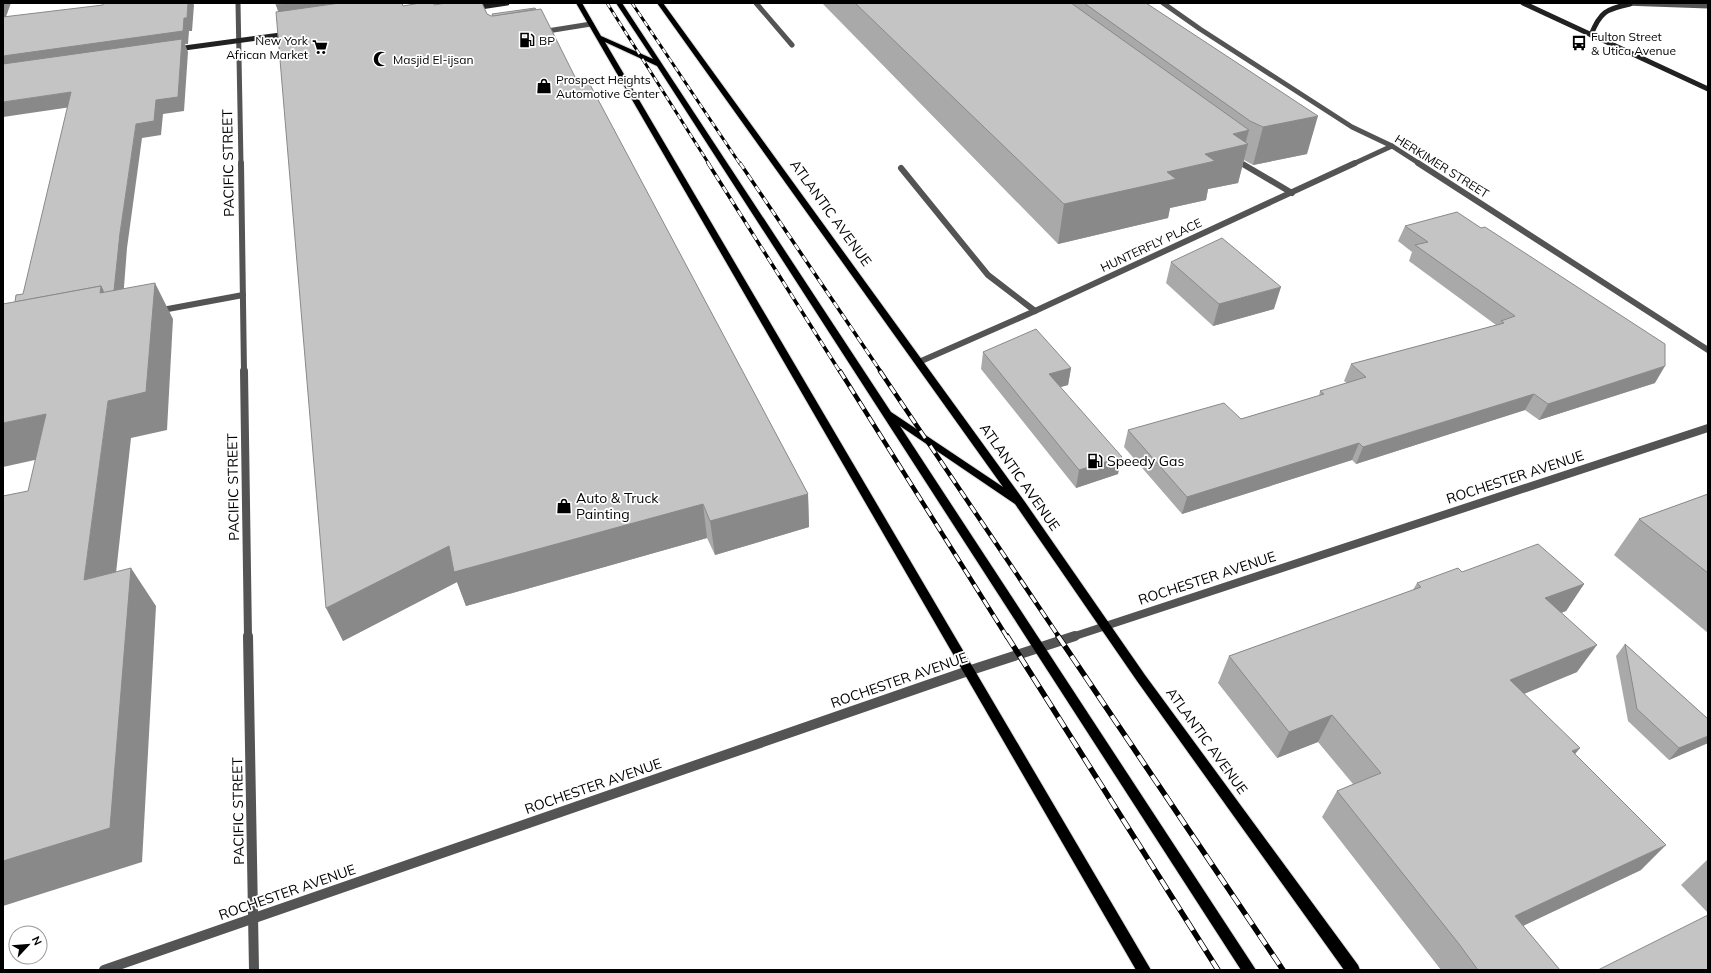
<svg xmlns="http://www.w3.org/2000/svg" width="1711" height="973" font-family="Mulish,sans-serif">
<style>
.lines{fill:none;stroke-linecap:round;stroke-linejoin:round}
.primary-casing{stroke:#dbdbdb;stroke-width:2}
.lane-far1{stroke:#545454;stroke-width:5}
.lane{stroke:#545454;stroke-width:6}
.street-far3{stroke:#545454;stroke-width:5}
.street-far2{stroke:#545454;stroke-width:6}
.street-far1{stroke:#545454;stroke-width:8}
.street{stroke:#545454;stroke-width:10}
.secondary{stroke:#212121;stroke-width:5}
.primary{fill:#000;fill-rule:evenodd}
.rail-far3-casing{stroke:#000;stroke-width:3}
.rail-far2-casing{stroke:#000;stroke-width:3.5}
.rail-far1-casing{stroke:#000;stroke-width:4.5}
.rail-casing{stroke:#000;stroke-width:5.5}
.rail-far3{stroke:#fff;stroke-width:2;stroke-dasharray:5.5;stroke-linecap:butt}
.rail-far2{stroke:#fff;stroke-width:2.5;stroke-dasharray:7;stroke-linecap:butt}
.rail-far1{stroke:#fff;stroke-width:3;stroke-dasharray:9;stroke-linecap:butt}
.rail{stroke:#fff;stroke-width:4;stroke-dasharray:12;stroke-linecap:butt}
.wall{fill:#a9a9a9}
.shaded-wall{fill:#898989}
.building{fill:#c4c4c4;stroke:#898989}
.labels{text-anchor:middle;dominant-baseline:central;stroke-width:3.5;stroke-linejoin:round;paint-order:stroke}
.far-poi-label{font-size:12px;fill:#000;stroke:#fff;text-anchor:start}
.far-street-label{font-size:12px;fill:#000;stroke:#fff}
.street-label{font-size:14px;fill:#000;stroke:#fff}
.poi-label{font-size:14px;fill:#000;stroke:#fff;text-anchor:start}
</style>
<rect width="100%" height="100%" fill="#fff"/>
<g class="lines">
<defs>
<polygon id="primary" points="576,3 582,3 601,36 653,59 616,3 622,3 891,412 1003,487 657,3 663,3 1025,502 1145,675 1358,965 1360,970 1344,970 1137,681 1015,504 900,426 1256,970 1241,970 657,66 605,42 1151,970 1136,970"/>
</defs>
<use href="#primary" class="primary-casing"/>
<g class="lane-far1">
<polyline points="756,3 792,45"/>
<polyline points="541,32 591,24"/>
<polyline points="1234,159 1243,164"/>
</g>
<g class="lane">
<polyline points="1241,163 1292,193"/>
<polyline points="901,168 988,275 1035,311"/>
<polyline points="157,311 243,295"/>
</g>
<g class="street-far3">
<polyline points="238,3 241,164"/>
<polyline points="1163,3 1200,29 1352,127 1392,146 1420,164"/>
<polyline points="1623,3 1708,6"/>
<polyline points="1353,164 1392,146"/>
</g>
<g class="street-far2">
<polyline points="241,163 244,372"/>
<polyline points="1418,163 1708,350"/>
<polyline points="919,362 1035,311 1355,163"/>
</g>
<g class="street-far1">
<polyline points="244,371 248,637"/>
<polyline points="1072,637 1708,428"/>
</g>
<g class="street">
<polyline points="248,636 254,970"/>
<polyline points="104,970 968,671 1075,636"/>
</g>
<g class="secondary">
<polyline points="1523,3 1708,89"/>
<polyline points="474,8 507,3"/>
<path d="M1591 35C1600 12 1606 9 1630 4"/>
<polyline points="177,49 288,34"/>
</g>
<use href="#primary" class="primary"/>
<defs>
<g id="rail-far3">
<polyline points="607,3 709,164"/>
<polyline points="632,3 740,164"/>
</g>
<g id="rail-far2">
<polyline points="708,163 840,372"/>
<polyline points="740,163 881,372"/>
</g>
<g id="rail-far1">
<polyline points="840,371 1007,637"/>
<polyline points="880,371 1059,637"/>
</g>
<g id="rail">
<polyline points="1007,636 1218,970"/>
<polyline points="1058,636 1283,970"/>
</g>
</defs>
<use href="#rail-far3" class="rail-far3-casing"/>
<use href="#rail-far2" class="rail-far2-casing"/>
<use href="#rail-far1" class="rail-far1-casing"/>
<use href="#rail" class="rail-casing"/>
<use href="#rail-far3" class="rail-far3"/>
<use href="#rail-far2" class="rail-far2"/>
<use href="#rail-far1" class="rail-far1"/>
<use href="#rail" class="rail"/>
</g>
<g class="wall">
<polygon points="822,3 1146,3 1307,154 1253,165 1244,160 1238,183 1208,189 1206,200 1170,208 1168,218 1058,244"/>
<polygon points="276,5 403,6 434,5 487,14 491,16 492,16 492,14 576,79 808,494 809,527 715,555 707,538 466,606 457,582 343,641 278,11"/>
<polygon points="1405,226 1655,383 1539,420 1525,410 1356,464 1352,460 1182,514 1124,447 1128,430 1241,419 1319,396 1320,391 1347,383 1344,381 1351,364 1496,325 1409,261 1412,252 1398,241"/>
<polygon points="1171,262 1274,309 1213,326 1166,283"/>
<polygon points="983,352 1071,368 1068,385 1060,387 1118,474 1076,488 981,369"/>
<polygon points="1708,494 1708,633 1614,555 1639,519"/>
<polygon points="1462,572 1584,584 1566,611 1561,613 1577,672 1524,694 1575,754 1641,870 1523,926 1560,970 1441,970 1322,817 1337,791 1353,784 1318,742 1277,758 1218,683 1229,656 1413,590 1417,583"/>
<polygon points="1625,644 1708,719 1708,743 1669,760 1628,721 1616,656"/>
<polygon points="1707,860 1708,860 1708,913 1681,885"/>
</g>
<g class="shaded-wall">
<polygon points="3,3 11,3 3,25"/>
<polygon points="188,3 193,3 194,5 192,31 189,31 188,44 185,44 188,52 184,111 163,114 161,135 142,138 127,248 122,313 100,293 101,286 120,233 136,124 156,100 3,70 3,56 184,18"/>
<polygon points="290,3 402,3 285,30 276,5"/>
<polygon points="71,92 78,106 3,117 3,102"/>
<polygon points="1318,116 1307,154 1253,165 1263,127"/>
<polygon points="1249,130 1245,145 1248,144 1238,183 1208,189 1206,200 1170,208 1168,218 1058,244 1064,204 1167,172 1205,154 1233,134"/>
<polygon points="155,283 173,319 167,430 131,438 111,618 84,580 108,401"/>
<polygon points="1281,287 1274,309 1213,326 1219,304"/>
<polygon points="1665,366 1655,383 1539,420 1548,404"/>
<polygon points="1071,368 1068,385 1046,391 1049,374"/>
<polygon points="1534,394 1525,410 1356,464 1363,447"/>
<polygon points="46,414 71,452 3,467 3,423"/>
<polygon points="1359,443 1352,460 1182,514 1187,497"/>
<polygon points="1122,457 1118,474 1076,488 1079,470"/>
<polygon points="808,494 809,527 715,555 710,521"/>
<polygon points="703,504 707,538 466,606 457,582 343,641 326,608 449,546"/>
<polygon points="131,568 156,606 142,862 3,906 3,861"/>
<polygon points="1584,584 1566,611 1527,626 1545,598"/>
<polygon points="1597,645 1577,672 1492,707 1510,680"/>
<polygon points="1332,715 1318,742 1277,758 1289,732"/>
<polygon points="1708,736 1708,743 1669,760 1679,748"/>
<polygon points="1580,748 1559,774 1572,751"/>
<polygon points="1666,845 1641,870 1493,940 1515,916"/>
</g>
<g class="building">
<polygon points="103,3 188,3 187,18 184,18 183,31 3,56 3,17 103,5"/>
<polygon points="276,3 290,3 276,5"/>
<polygon points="340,3 402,3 403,6 420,3 433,3 434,5 446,3 482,3 487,14 491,16 541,9 576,79 586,77 808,494 710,521 703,504 454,572 449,546 326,608 276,12"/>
<polygon points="855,3 1071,3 1249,130 1233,134 1248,144 1205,154 1215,161 1167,172 1176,179 1064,204"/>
<polygon points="1084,3 1146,3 1318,116 1263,127 1250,121"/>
<polygon points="535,8 536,9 493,16 492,14"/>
<polygon points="182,39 178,97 156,100 154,121 136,124 120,233 114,291 104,293 101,286 15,302 16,295 23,294 71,92 3,102 3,64"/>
<polygon points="1457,212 1481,228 1485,227 1665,344 1665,366 1548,404 1534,394 1363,447 1359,443 1187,497 1128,430 1224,403 1241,419 1324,394 1320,391 1366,377 1351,364 1504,323 1501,321 1515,316 1415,245 1428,242 1405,226"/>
<polygon points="1222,238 1281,287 1219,304 1171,262"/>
<polygon points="155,283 146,392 108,401 84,580 131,568 110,828 3,861 3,496 28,491 46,414 3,423 3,304 101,286 100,293"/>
<polygon points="1036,329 1071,368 1049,374 1122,457 1079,470 983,352"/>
<polygon points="1708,494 1708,573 1639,519"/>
<polygon points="1538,544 1584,584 1545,598 1597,645 1510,680 1580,748 1572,751 1666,845 1515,916 1560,970 1478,970 1459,944 1337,791 1381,773 1332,715 1289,732 1229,656 1421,587 1417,583 1458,568 1462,572"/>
<polygon points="1625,644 1708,719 1708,736 1679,748 1637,709"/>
<polygon points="1708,915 1708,970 1598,970"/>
</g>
<defs>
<symbol id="fuel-bare" viewBox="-9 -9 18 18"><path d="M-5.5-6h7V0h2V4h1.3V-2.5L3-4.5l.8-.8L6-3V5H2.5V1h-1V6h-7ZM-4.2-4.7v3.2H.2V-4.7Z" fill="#000" stroke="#fff" stroke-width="2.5" paint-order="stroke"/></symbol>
<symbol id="bus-bare" viewBox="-9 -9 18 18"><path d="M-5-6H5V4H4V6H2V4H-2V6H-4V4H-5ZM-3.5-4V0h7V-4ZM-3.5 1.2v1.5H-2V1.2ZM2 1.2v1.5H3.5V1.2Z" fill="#000" stroke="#fff" stroke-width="2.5" paint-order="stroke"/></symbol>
<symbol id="supermarket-bare" viewBox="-9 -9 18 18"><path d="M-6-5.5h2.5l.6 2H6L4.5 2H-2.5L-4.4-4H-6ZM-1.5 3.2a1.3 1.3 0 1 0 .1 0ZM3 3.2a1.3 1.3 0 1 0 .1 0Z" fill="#000" stroke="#fff" stroke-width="2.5" paint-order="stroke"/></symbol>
<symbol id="mosque-bare" viewBox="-9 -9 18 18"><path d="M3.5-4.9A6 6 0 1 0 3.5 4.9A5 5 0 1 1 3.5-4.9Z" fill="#000" stroke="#fff" stroke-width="2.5" paint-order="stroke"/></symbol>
<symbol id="shop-bare" viewBox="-9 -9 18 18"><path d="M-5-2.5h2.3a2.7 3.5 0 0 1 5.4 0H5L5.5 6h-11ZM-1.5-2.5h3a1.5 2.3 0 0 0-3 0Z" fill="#000" stroke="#fff" stroke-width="2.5" paint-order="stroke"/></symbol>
</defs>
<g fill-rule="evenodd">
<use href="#fuel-bare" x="516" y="29" width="22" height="22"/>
<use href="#bus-bare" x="1568" y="32" width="22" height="22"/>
<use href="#supermarket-bare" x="309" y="36" width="22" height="22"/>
<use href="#mosque-bare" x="370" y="48" width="22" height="22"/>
<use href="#shop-bare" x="533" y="75" width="22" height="22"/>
<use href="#fuel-bare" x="1084" y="450" width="22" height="22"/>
<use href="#shop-bare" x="553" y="495" width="22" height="22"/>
</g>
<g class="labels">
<g class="far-poi-label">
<text x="1591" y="36">Fulton Street<tspan x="1591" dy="14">&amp; Utica Avenue</tspan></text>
<text x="308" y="40" text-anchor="end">New York<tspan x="308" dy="14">African Market</tspan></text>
<text x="539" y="40">BP</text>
<text x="393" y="59">Masjid El-ijsan</text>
<text x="556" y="79">Prospect Heights<tspan x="556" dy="14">Automotive Center</tspan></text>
</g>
<g class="far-street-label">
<text transform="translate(1442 166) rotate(32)">HERKIMER STREET</text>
<text transform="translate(1151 245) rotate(-25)">HUNTERFLY PLACE</text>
</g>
<g class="street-label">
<text transform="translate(228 163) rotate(-91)">PACIFIC STREET</text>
<text transform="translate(831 213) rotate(54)">ATLANTIC AVENUE</text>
<text transform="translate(1020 477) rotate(55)">ATLANTIC AVENUE</text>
<text transform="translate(1515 477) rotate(-18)">ROCHESTER AVENUE</text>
<text transform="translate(233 487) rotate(-91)">PACIFIC STREET</text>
<text transform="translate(1207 578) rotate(-18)">ROCHESTER AVENUE</text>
<text transform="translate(899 680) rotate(-19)">ROCHESTER AVENUE</text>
<text transform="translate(1207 741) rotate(54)">ATLANTIC AVENUE</text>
<text transform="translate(593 786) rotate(-19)">ROCHESTER AVENUE</text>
<text transform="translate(238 811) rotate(-91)">PACIFIC STREET</text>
<text transform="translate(287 892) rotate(-19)">ROCHESTER AVENUE</text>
</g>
<g class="poi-label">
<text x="1107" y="461">Speedy Gas</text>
<text x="576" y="498">Auto &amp; Truck<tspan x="576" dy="16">Painting</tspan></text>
</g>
</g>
<rect width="1711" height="973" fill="none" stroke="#000000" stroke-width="8"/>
<g transform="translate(28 945) rotate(64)"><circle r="19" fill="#ffffff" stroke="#999999"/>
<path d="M0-3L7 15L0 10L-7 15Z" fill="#000000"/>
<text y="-6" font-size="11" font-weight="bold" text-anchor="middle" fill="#000000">N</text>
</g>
</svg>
